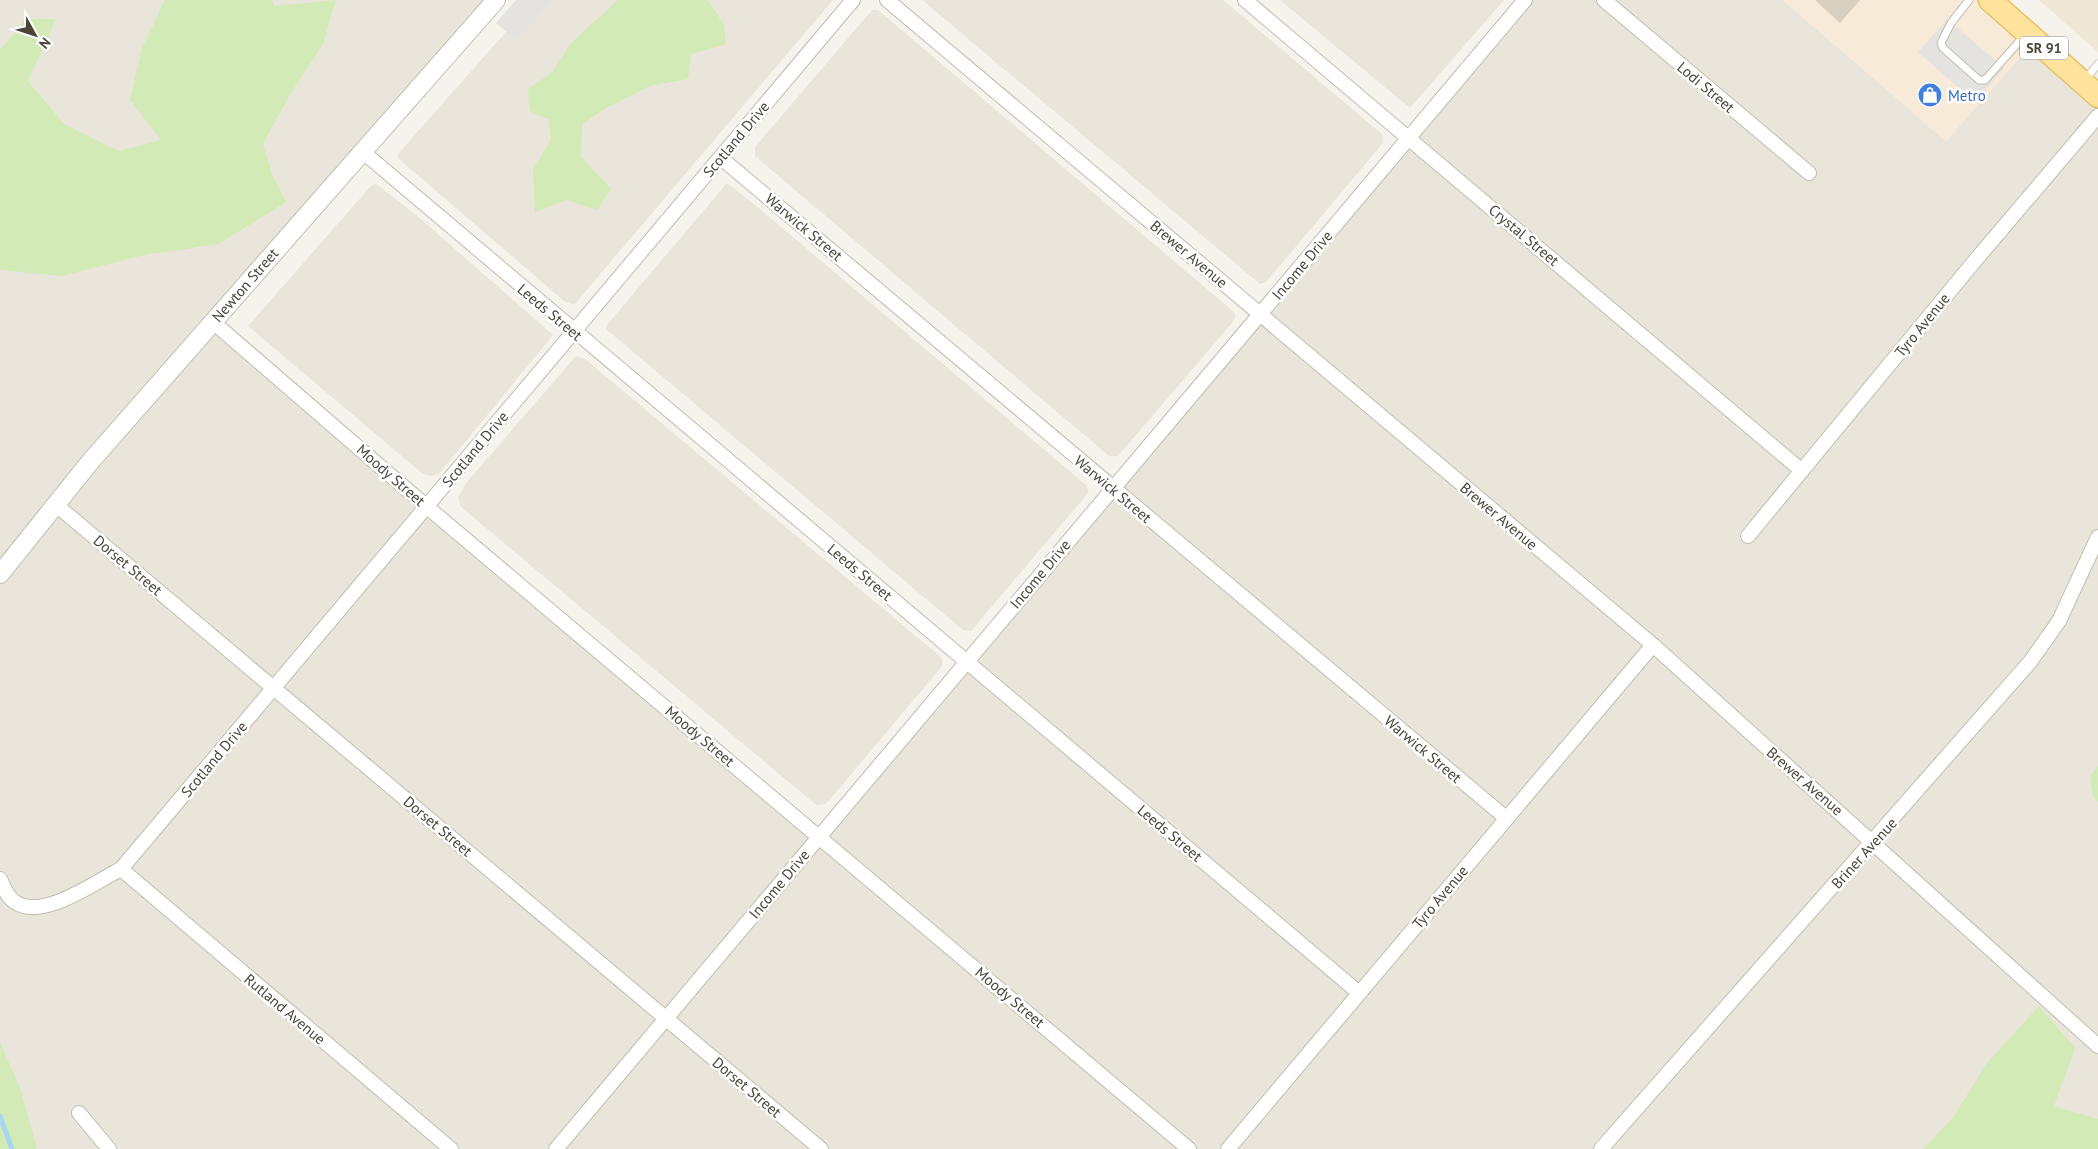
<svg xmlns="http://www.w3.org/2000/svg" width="2098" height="1149" font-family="'PT Sans',sans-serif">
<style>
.residential{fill:#eae5da}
.commercial{fill:#f7ead8}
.education{fill:#efe8d6}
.green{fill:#d2eab5}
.parking{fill:#e5e3e0}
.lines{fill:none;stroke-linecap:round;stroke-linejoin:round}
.stream{stroke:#a9d4f2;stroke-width:5}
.building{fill:#d8cfc1}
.service-casing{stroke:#c2bbae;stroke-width:9}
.minor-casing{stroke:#c2bbae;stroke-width:16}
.tertiary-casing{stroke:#c2bbae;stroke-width:20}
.primary-casing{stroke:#e6c16a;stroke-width:25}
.service{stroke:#fff;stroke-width:7}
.minor{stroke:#fff;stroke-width:14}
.tertiary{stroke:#fff;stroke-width:18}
.primary{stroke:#ffe39c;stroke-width:22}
.labels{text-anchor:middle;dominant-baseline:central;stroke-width:5;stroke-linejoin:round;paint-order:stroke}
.shield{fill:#fff;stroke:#817c74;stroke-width:1}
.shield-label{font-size:14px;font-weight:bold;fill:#4b4439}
.street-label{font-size:15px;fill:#4b4439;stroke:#fff}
.shop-label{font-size:15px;fill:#366cbe;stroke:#fff;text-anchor:start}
</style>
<rect width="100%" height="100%" fill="#f6f3ec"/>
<g class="residential">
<polygon points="0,0 496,0 213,322 819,835 1526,0 1783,0 1946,141 2035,40 2098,88 2098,1149 0,1149"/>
<polygon points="534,0 833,0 574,305 564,301 398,158 398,154"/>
<polygon points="922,0 1223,0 1382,134 1383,143 1266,282 1260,284"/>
<polygon points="1280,0 1504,0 1410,108"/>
<polygon points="872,10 878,10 1234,312 1236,316 1232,323 1118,456 1109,456 755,156 755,147"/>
<polygon points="727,183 760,209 1087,486 1088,493 971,631 963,630 606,329 606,326"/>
<polygon points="375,184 378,185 416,215 553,335 439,474 431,476 423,474 248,326 370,187"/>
<polygon points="576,356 585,359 942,658 942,666 939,670 826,804 816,805 460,506 458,497 467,482"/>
</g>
<polygon class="commercial" points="1783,0 1990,0 2035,40 1946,141"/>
<polygon class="education" points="2039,0 2098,0 2098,52"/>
<g class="green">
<polygon points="165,0 272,0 274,6 336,0 323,44 289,96 263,144 272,174 286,202 219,244 144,255 62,276 0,270 0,50 26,19 56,19 28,81 64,124 119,151 161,140 130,100 142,48"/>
<polygon points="618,0 708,0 724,25 726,44 691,54 688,79 650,86 604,109 582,124 581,157 611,189 597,210 566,200 535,212 533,170 551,139 549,120 530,111 528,89 553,72 569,45"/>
<polygon points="2098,766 2098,802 2093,796 2090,776"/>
<polygon points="2039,1006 2075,1048 2054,1106 2098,1119 2098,1149 1923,1149 1952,1119 1987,1063"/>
<polygon points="0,1042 21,1091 37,1149 0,1149"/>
</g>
<g class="parking">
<polygon points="516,0 554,0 517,40 496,23"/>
<polygon points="1947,19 2004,68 1975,102 1918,52"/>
</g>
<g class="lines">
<polyline class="stream" points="0,1116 12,1149"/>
</g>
<polygon class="building" points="1815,0 1860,0 1840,23"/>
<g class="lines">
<defs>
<g id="service">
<polyline points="1969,0 1951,23 1941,43 1943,48 1979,80 1985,80 2025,35"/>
<polyline points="2084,81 2098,64"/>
</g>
<g id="minor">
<polyline points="887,0 1653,645 2098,1046"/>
<polyline points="1245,0 1802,471"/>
<polyline points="1604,0 1809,173"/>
<polyline points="363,152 1358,992"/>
<polyline points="721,158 1506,818"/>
<polyline points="213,322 426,506 1189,1149"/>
<polyline points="55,504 821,1149"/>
<polyline points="1748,536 1973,263 2098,116"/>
<polyline points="121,869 451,1149"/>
<path d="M0 879C4 887 7 897 15 902 42 921 95 882 121 869L853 0"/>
<polyline points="79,1113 109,1149"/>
<polyline points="556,1149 1525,0"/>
<polyline points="1228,1149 1653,645"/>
<polyline points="1601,1149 2030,662 2059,621 2098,537"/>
</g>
<polyline id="tertiary" points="0,574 90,462 496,0"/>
<polyline id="primary" points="1990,0 2098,96"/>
</defs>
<use href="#service" class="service-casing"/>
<use href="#minor" class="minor-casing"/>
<use href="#tertiary" class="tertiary-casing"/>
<use href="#primary" class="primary-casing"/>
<use href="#service" class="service"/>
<use href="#minor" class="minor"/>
<use href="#tertiary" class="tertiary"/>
<use href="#primary" class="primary"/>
</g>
<defs>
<symbol id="shop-disc" viewBox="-11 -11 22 22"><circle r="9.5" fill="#3f7fe0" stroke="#fff"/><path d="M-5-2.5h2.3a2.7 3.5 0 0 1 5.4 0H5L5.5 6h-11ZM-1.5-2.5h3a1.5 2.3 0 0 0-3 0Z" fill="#fff"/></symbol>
</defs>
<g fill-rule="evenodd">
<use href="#shop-disc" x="1916" y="81" width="28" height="28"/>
</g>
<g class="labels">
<rect class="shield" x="2020" y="36.5" width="48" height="23" rx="4"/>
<g class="shield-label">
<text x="2044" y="48">SR 91</text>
</g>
<g class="street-label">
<text transform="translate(1706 87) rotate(40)">Lodi Street</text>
<text transform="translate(736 139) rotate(-50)">Scotland Drive</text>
<text transform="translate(804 227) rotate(40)">Warwick Street</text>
<text transform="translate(1524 235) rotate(40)">Crystal Street</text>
<text transform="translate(1189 254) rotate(40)">Brewer Avenue</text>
<text transform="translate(1302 265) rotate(-50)">Income Drive</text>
<text transform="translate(245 285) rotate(-49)">Newton Street</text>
<text transform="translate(550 312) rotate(40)">Leeds Street</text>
<text transform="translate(1922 325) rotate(-51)">Tyro Avenue</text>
<text transform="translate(475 449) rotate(-50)">Scotland Drive</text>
<text transform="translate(391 475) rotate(41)">Moody Street</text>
<text transform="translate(1113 489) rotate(40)">Warwick Street</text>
<text transform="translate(1499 516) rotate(40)">Brewer Avenue</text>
<text transform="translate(128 565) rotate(40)">Dorset Street</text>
<text transform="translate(860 572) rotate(40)">Leeds Street</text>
<text transform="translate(1040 574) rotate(-50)">Income Drive</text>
<text transform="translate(700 736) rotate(40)">Moody Street</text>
<text transform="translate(1423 749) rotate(40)">Warwick Street</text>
<text transform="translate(214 759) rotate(-50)">Scotland Drive</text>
<text transform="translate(1805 781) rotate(41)">Brewer Avenue</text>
<text transform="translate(438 826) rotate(40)">Dorset Street</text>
<text transform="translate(1170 833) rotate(40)">Leeds Street</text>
<text transform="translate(1864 853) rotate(-48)">Briner Avenue</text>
<text transform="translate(779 884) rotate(-50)">Income Drive</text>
<text transform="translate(1440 897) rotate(-50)">Tyro Avenue</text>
<text transform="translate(1010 997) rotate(40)">Moody Street</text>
<text transform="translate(285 1009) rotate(40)">Rutland Avenue</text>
<text transform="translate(747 1087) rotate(40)">Dorset Street</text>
</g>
<g class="shop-label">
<text x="1948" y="95">Metro</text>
</g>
</g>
<g transform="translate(35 35) rotate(130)" stroke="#ffffff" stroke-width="4" paint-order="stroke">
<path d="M0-4L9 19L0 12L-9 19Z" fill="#4b4439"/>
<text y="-8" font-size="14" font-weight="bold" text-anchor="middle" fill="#4b4439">N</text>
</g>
</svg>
